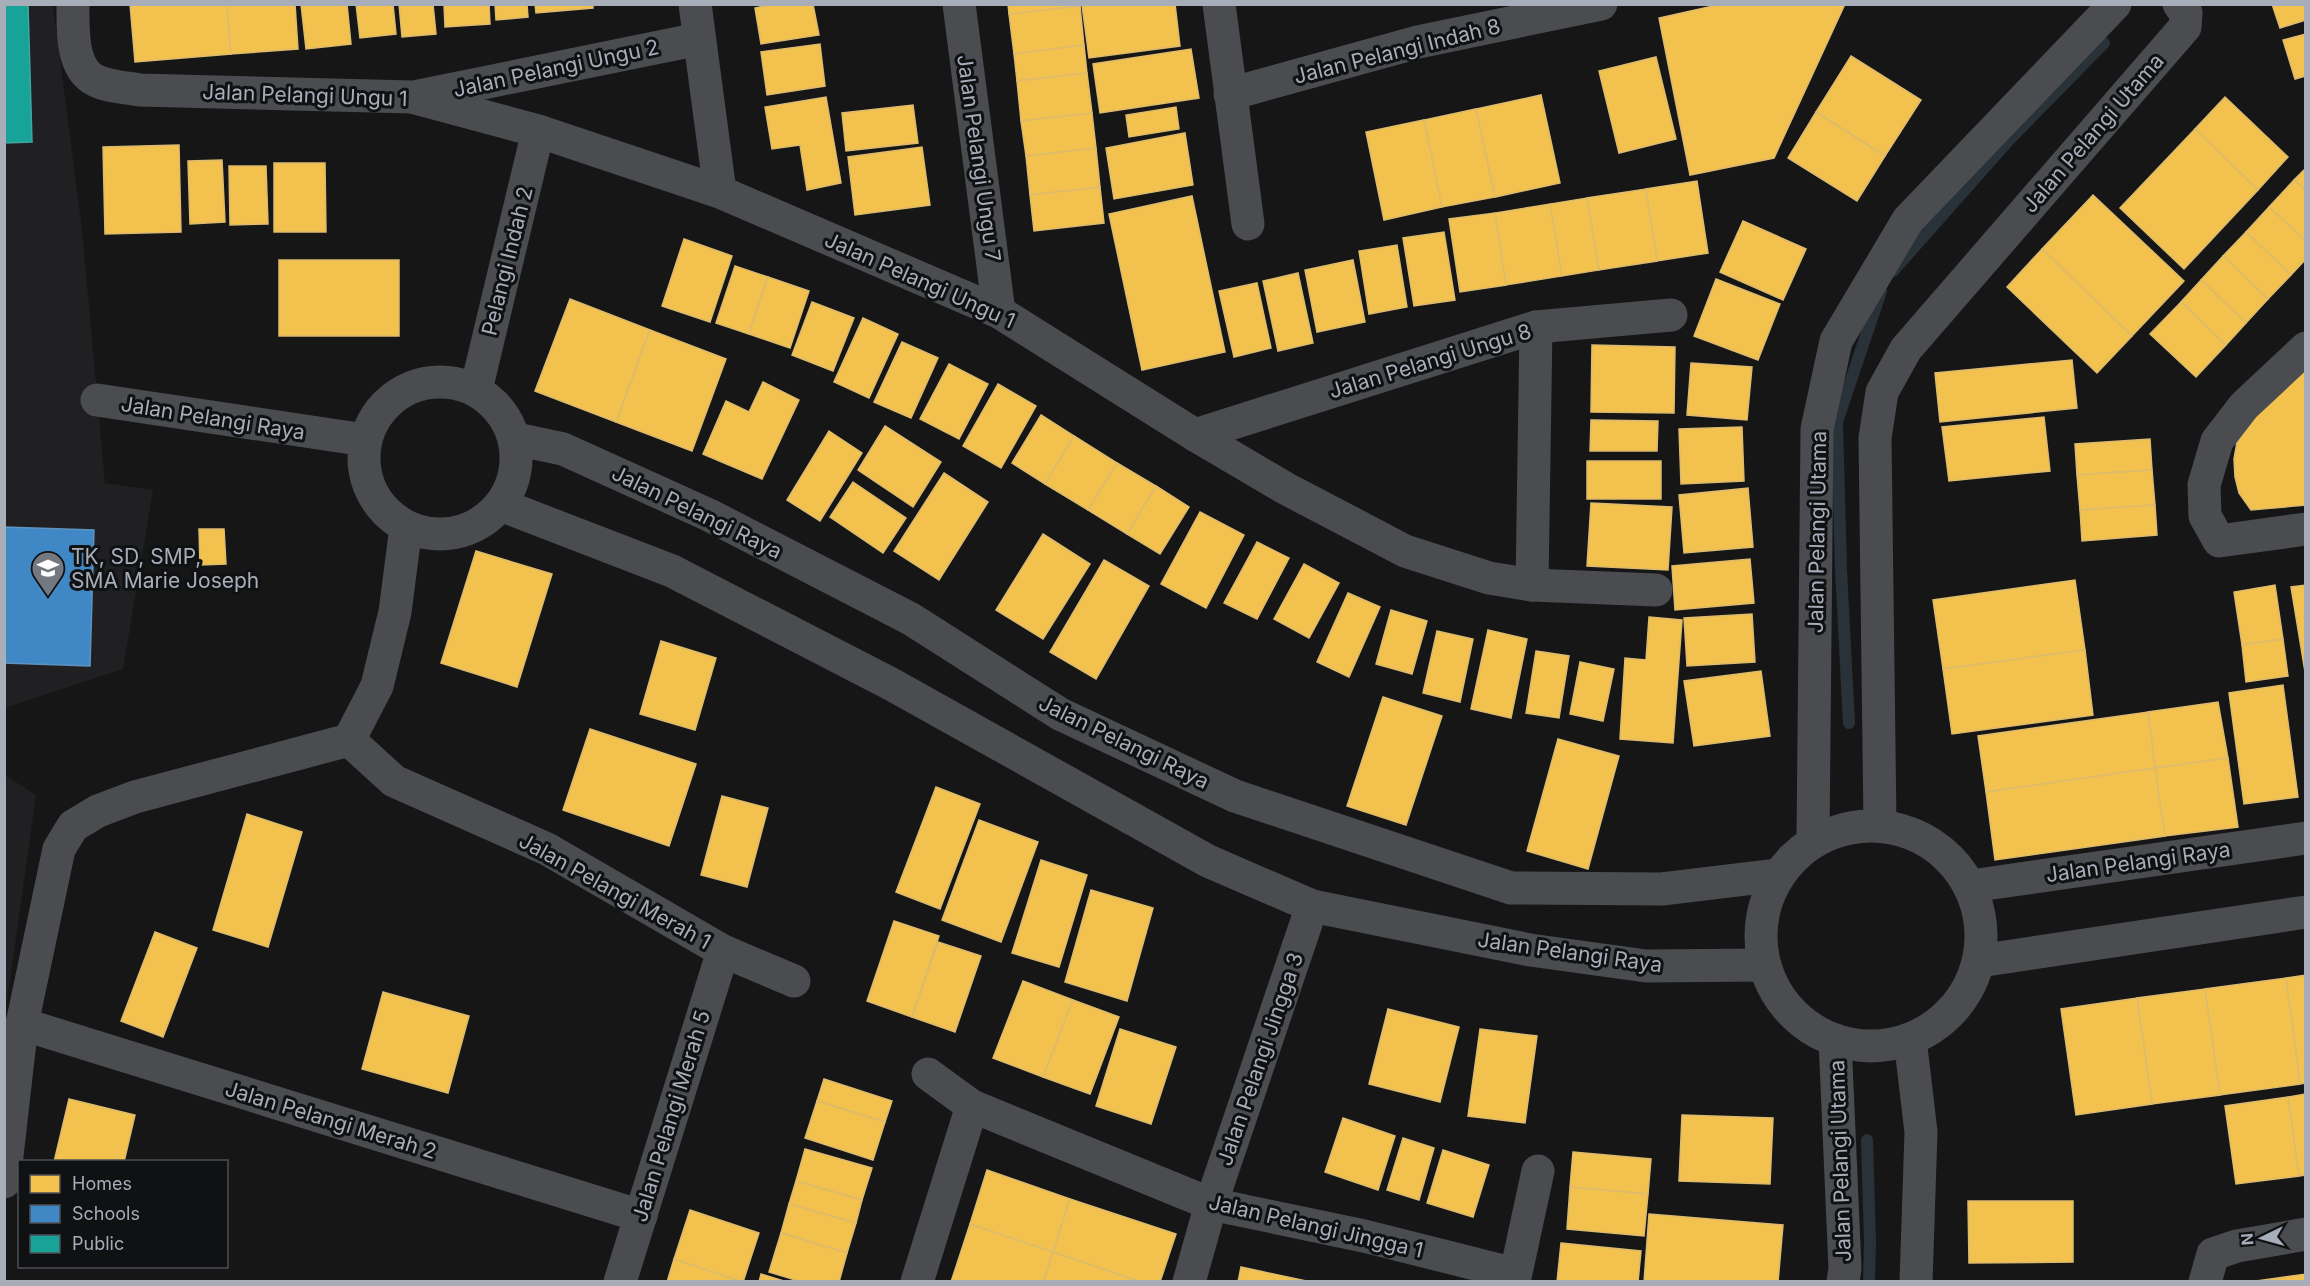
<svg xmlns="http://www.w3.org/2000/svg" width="2310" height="1286" font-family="Inter,sans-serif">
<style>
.built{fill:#202023}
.homes{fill:#f2c14e;stroke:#dcbb6e;stroke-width:1.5}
.schools{fill:#3f88c5;stroke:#5e93c1;stroke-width:1.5}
.public{fill:#17a398;stroke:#42a6a2;stroke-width:1.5}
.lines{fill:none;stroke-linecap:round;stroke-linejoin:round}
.stream{stroke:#293239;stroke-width:12}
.minor{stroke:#4a4c50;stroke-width:33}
.labels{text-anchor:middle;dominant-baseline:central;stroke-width:6;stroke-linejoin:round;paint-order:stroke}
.street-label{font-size:21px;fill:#a7adb9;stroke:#101113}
.poi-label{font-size:21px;fill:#a7adb9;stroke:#101113;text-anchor:start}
</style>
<rect width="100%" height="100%" fill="#161617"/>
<g class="built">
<polygon points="4,5 53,5 82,230 105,483 153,490 123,669 5,708"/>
<polygon points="5,775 36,795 5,1015"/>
</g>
<g class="homes">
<polygon points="130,4 227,4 231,54 135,62"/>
<polygon points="227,4 295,4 298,49 231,54"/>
<polygon points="301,4 347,4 351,44 306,49"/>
<polygon points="356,4 393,4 396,34 360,38"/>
<polygon points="399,4 433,4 436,34 402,37"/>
<polygon points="444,4 489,4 490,24 445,27"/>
<polygon points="495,4 527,4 528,17 496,20"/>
<polygon points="535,4 593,4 593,8 536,13"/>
<polygon points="774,4 813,4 819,35 761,44 755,8"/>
<polygon points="1008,4 1080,4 1080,6 1009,14"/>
<polygon points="1175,4 1180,46 1089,58 1082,5"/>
<polygon points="1722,4 1845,4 1774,158 1690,175 1659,18"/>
<polygon points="2272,4 2306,4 2306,20 2280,28"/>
<polygon points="1080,6 1084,45 1014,54 1009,14"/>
<polygon points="2306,34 2306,76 2295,79 2283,40"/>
<polygon points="820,44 825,86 767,95 761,52"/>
<polygon points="1084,45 1087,73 1017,81 1014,54"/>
<polygon points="1191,49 1199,98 1100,113 1093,64"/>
<polygon points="1851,56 1921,100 1885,156 1816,112"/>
<polygon points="1656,57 1676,139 1619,153 1599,71"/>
<polygon points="1087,73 1092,113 1021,121 1017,81"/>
<polygon points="1541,95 1560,183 1495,197 1476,109"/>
<polygon points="826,97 841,183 807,190 800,145 772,149 765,107"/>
<polygon points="2225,97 2288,157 2258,190 2195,129"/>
<polygon points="913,105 918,143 846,151 842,113"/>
<polygon points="1176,107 1179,129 1129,137 1126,115"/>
<polygon points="1476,109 1495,197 1442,207 1424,120"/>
<polygon points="1816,112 1885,156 1857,201 1788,158"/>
<polygon points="1092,113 1096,148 1026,156 1021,121"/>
<polygon points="1424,120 1442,207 1384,220 1366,132"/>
<polygon points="2195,129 2258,190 2184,269 2120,208"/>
<polygon points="1185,133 1193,185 1114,199 1106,148"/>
<polygon points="179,145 181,232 105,234 103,147"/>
<polygon points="922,147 930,205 855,215 848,157"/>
<polygon points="1096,148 1100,187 1030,195 1026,156"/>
<polygon points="222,160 225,222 190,224 188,161"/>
<polygon points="274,163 325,163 326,232 274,232"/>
<polygon points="229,166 266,166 268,224 230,225"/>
<polygon points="2306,168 2306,191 2294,180"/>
<polygon points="2294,180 2306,191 2306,241 2269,207"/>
<polygon points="1697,181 1708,253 1657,261 1646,189"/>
<polygon points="1100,187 1104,223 1034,231 1030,195"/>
<polygon points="1646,189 1657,261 1599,270 1587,198"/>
<polygon points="2093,195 2184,281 2132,336 2042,249"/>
<polygon points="1192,196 1225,352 1142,370 1109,214"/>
<polygon points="1587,198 1599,270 1562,276 1550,204"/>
<polygon points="1550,204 1562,276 1506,285 1495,213"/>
<polygon points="2269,207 2306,241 2306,259 2291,275 2246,232"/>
<polygon points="1495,213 1506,285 1460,292 1449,219"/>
<polygon points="1743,221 1806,249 1783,300 1720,272"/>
<polygon points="1444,232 1455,300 1414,306 1403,238"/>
<polygon points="2246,232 2291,275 2268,299 2223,256"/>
<polygon points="684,239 732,256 710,322 662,306"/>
<polygon points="1397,245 1407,307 1369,314 1359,251"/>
<polygon points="2042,249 2132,336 2097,373 2007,287"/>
<polygon points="2223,256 2268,299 2246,323 2201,280"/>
<rect x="279" y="260" width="120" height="76"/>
<polygon points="1353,260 1365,322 1317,332 1305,270"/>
<polygon points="735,266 768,277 749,334 716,323"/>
<polygon points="1298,273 1313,343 1278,351 1263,281"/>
<polygon points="768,277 809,291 790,348 749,334"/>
<polygon points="1716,279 1780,304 1758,360 1694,336"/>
<polygon points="2201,280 2246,323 2226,345 2181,302"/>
<polygon points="1257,283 1271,348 1234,357 1219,291"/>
<polygon points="570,299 650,330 616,422 535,391"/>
<polygon points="812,302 854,318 833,371 792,355"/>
<polygon points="2181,302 2226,345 2196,377 2150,334"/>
<polygon points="863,318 898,334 869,398 834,382"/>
<polygon points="650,330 726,359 692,451 616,422"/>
<polygon points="902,342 938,358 911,418 874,402"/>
<polygon points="1592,345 1675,347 1674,413 1591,412"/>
<polygon points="2072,360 2077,408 1940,422 1935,373"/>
<polygon points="1691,363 1752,367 1747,420 1687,415"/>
<polygon points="949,364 988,384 959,439 920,419"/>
<polygon points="2306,368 2306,505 2251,510 2239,493 2235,477 2234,459 2237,442 2249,423"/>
<polygon points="763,382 799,400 762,479 703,454 726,401 749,412"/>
<polygon points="998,384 1036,406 1001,468 963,446"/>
<polygon points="1041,415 1074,436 1045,484 1012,463"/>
<polygon points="2044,417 2050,471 1949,481 1942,427"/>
<polygon points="1591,420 1658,421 1657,451 1590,451"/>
<polygon points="885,426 941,462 913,507 858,470"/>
<polygon points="1742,427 1744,481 1681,484 1679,429"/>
<polygon points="829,431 862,453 820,521 787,500"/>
<polygon points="1074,436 1117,463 1088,510 1045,484"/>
<polygon points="2150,439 2152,470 2077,475 2075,444"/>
<rect x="1587" y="461" width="74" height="38"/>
<polygon points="1117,463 1156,486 1127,534 1088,510"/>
<polygon points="2152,470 2155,505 2080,510 2077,475"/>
<polygon points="944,473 988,502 939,580 894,551"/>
<polygon points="853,482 906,518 883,553 830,517"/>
<polygon points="1156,486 1189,507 1160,554 1127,534"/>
<polygon points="1748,488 1753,547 1684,553 1679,495"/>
<polygon points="1591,503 1672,507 1668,570 1587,566"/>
<polygon points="2155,505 2157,535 2082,541 2080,510"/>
<polygon points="1200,512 1244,535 1206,608 1161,584"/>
<polygon points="199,529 224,529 226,564 200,565"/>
<polygon points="1043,534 1090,564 1043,639 996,610"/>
<polygon points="1257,542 1289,558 1257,619 1224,603"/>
<polygon points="476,551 552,574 517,687 441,663"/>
<polygon points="1750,559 1754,603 1675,610 1672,566"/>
<polygon points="1104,560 1149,586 1096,679 1050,652"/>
<polygon points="1304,564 1339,583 1309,638 1274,619"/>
<polygon points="2075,580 2085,650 1943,669 1933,600"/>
<polygon points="2275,585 2283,639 2242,645 2234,592"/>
<polygon points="2306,585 2306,678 2291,587"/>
<polygon points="1348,593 1380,607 1349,677 1317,662"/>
<polygon points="1391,610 1427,621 1412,674 1376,664"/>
<polygon points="1752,614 1755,662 1687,666 1684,618"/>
<polygon points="1649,617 1682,620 1673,743 1620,739 1625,658 1646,660"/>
<polygon points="1488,630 1527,639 1511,718 1471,709"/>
<polygon points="1437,631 1473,639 1460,702 1423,693"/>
<polygon points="2283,639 2288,676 2246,682 2242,645"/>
<polygon points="661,641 716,658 695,730 640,714"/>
<polygon points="2085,650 2093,715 1952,734 1943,669"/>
<polygon points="1536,651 1569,656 1559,718 1526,713"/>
<polygon points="1580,662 1614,669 1603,721 1570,714"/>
<polygon points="1761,671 1770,736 1694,746 1684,681"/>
<polygon points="2283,685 2298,797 2244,804 2229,693"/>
<polygon points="1383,697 1442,716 1406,825 1347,806"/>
<polygon points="2218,702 2228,758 2155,768 2148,712"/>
<polygon points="2148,712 2155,768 1986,792 1978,736"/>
<polygon points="590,729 696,764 669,846 563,810"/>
<polygon points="1558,739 1619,756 1588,869 1527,851"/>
<polygon points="2228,758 2238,827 2165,836 2155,768"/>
<polygon points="2155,768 2165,836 1995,860 1986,792"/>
<polygon points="936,787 980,804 940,909 896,892"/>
<polygon points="722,796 768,808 747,887 701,875"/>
<polygon points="247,814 302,832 268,947 213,930"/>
<polygon points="979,820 1038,842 1001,942 942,920"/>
<polygon points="1041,860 1087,875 1059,967 1012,953"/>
<polygon points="1091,890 1153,908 1127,1001 1065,982"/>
<polygon points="894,921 939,936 912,1017 867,1001"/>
<polygon points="155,932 197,948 163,1037 121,1021"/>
<polygon points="938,942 981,956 955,1032 912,1017"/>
<polygon points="2306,975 2306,1083 2300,1084 2286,978"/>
<polygon points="2286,978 2300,1084 2220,1095 2205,989"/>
<polygon points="1023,981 1073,1000 1043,1077 993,1058"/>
<polygon points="2205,989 2220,1095 2152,1104 2137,998"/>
<polygon points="383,992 469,1016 448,1093 362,1069"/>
<polygon points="2137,998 2152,1104 2076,1115 2061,1009"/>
<polygon points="1073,1000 1119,1017 1090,1094 1043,1077"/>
<polygon points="1388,1009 1459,1027 1440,1102 1369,1084"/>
<polygon points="1120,1029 1176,1047 1151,1124 1096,1106"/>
<polygon points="1480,1029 1537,1036 1525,1123 1468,1116"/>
<polygon points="824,1079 892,1101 885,1122 817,1101"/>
<polygon points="2306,1094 2306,1175 2299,1176 2288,1097"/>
<polygon points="2288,1097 2299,1176 2236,1184 2225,1106"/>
<polygon points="69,1099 135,1115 124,1162 54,1162"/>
<polygon points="817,1101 885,1122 873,1160 805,1138"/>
<polygon points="1682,1115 1773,1118 1770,1184 1679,1181"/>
<polygon points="1343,1118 1395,1136 1378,1190 1325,1172"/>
<polygon points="1403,1138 1434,1148 1419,1200 1387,1190"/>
<polygon points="805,1149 872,1168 862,1200 796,1181"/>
<polygon points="1443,1150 1489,1165 1473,1217 1427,1203"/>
<polygon points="1573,1152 1651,1159 1648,1194 1570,1187"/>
<polygon points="987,1170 1070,1199 1053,1252 970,1224"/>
<polygon points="796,1181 862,1200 856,1223 789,1204"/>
<polygon points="1570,1187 1648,1194 1644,1236 1567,1229"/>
<polygon points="1070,1199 1176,1234 1160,1282 1141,1282 1053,1252"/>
<polygon points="1968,1201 2073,1201 2073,1262 1969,1263"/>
<polygon points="789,1204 856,1223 847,1253 781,1233"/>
<polygon points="690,1210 759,1233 743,1282 674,1259"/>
<polygon points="1649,1214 1783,1225 1778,1282 1644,1282"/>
<polygon points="970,1224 1053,1252 1043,1282 951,1282"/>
<polygon points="781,1233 847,1253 839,1282 802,1282 769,1272"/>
<polygon points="1561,1243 1641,1251 1638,1282 1557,1282"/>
<polygon points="1053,1252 1141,1282 1043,1282"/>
<polygon points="674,1259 743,1282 667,1282"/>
<polygon points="1241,1267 1311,1282 1238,1282"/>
<polygon points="761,1274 787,1282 759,1282"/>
<polygon points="2306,1274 2306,1282 2249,1282"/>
</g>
<polygon class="schools" points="4,527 94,530 90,666 4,663"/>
<polygon class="public" points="4,4 28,4 32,142 4,143"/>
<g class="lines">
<g class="stream">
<polyline points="1893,271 2008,141 2104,43"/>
<polyline points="1849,723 1841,570 1837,422 1881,291"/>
<polyline points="1867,1140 1870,1241 1869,1282"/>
</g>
<g class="minor">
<path d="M73 4C73 26 71 62 90 77 103 87 124 87 140 90L412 97 538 131 720 192 999 312 1195 435 1285 488 1405 551 1489 578 1532 585 1656 590"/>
<polyline points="695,4 720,192"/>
<polyline points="959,4 999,312"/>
<polyline points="1219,4 1248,224"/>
<polyline points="1230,94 1418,42 1601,4"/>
<polyline points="419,96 699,39"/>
<polyline points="2306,348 2244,406 2217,441 2204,485 2205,516 2219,541 2306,529"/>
<circle cx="440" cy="458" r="76"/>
<polyline points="476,390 538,131"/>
<polyline points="97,400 365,440"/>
<polyline points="1195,435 1536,327 1671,315"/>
<polyline points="516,439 563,449 709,515 911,619 1060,714 1235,796 1511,888 1662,889 1778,875"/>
<polyline points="501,505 672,571 891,684 1208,861 1312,906 1530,950 1646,966 1764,965"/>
<polyline points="1532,585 1536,327"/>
<polyline points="349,740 377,686 395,612 406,527"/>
<polyline points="1880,824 1875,438 1882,392 1906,349 2185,27 2186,13 2179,4"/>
<circle cx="1871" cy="936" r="110"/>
<polyline points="1813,840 1817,429 1836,341 1908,220 2115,4"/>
<polyline points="1971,886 2306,838"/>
<polyline points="1979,961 2306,912"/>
<polyline points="22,1024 641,1216"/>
<polyline points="1910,1039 1921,1132 1916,1282"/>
<polyline points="1835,1040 1845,1268 1843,1282"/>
<polyline points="928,1074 972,1106 1211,1204 1364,1236 1515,1274"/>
<polyline points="4,1182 22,1024 59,849 73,826 98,811 135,797 349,740 394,781 547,849 723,951 794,981"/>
<polyline points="620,1282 723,951"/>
<polyline points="917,1282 972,1106"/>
<polyline points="1189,1282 1211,1204 1312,906"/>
<polyline points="1514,1282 1538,1171"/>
<polyline points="2205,1282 2213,1254 2237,1246 2306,1234"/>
</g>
</g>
<defs>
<symbol id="school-pin" viewBox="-11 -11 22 30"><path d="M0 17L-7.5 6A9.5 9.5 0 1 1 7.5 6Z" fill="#747880" stroke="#101113"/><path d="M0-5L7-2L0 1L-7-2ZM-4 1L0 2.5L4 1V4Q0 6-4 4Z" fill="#fff"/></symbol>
</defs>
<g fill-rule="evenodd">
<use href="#school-pin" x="29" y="549" width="38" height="52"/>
</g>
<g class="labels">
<g class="street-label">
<text transform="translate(1397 51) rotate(-14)">Jalan Pelangi Indah 8</text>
<text transform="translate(556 68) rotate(-12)">Jalan Pelangi Ungu 2</text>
<text transform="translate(305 95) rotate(2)">Jalan Pelangi Ungu 1</text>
<text transform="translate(2093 133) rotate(-49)">Jalan Pelangi Utama</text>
<text transform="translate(979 158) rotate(82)">Jalan Pelangi Ungu 7</text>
<text transform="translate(507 261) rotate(-76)">Pelangi Indah 2</text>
<text transform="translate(920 280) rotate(24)">Jalan Pelangi Ungu 1</text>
<text transform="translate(1430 361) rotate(-17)">Jalan Pelangi Ungu 8</text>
<text transform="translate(213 418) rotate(9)">Jalan Pelangi Raya</text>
<text transform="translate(697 512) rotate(26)">Jalan Pelangi Raya</text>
<text transform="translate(1817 532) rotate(-89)">Jalan Pelangi Utama</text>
<text transform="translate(1124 742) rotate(26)">Jalan Pelangi Raya</text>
<text transform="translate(2138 862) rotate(-8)">Jalan Pelangi Raya</text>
<text transform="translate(615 891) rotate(29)">Jalan Pelangi Merah 1</text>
<text transform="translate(1570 952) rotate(8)">Jalan Pelangi Raya</text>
<text transform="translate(1260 1059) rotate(-71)">Jalan Pelangi Jingga 3</text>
<text transform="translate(671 1116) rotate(-73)">Jalan Pelangi Merah 5</text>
<text transform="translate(331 1120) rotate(17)">Jalan Pelangi Merah 2</text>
<text transform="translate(1840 1161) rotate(-92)">Jalan Pelangi Utama</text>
<text transform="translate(1316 1226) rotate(13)">Jalan Pelangi Jingga 1</text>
</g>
<g class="poi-label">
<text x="71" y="556">TK, SD, SMP,<tspan x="71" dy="24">SMA Marie Joseph</tspan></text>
</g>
</g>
<rect width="2310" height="1286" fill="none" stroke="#a7adb9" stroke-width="12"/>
<rect x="18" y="1160" width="210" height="108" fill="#101113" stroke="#4c4f55" stroke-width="1.5"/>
<rect x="30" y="1175" width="30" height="18" fill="#f2c14e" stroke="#4c4f55" stroke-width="1.5"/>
<text x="72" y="1190" font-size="18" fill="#a7adb9">Homes</text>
<rect x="30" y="1205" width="30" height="18" fill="#3f88c5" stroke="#4c4f55" stroke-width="1.5"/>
<text x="72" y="1220" font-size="18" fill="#a7adb9">Schools</text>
<rect x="30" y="1235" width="30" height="18" fill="#17a398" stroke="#4c4f55" stroke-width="1.5"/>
<text x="72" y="1250" font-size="18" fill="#a7adb9">Public</text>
<g transform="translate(2262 1238) rotate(265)" stroke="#101113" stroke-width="4.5" paint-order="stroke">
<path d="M0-4.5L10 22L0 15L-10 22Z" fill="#a7adb9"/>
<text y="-9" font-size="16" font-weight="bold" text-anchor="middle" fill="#a7adb9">N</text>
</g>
</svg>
